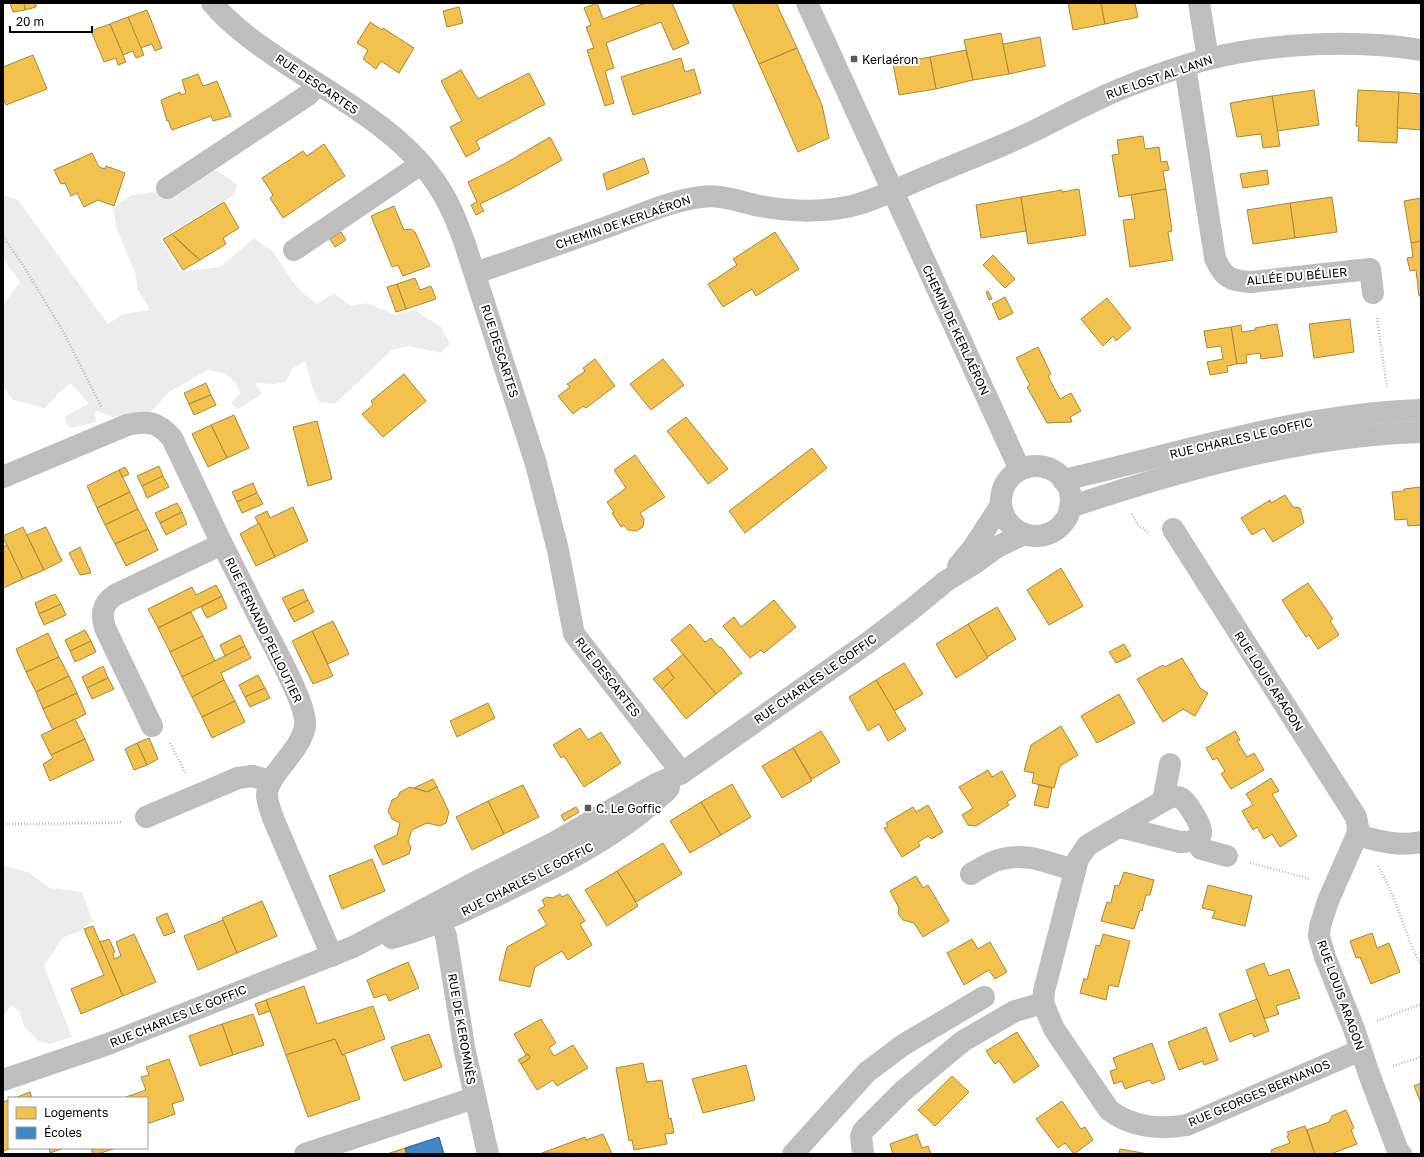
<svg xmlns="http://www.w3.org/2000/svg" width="1424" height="1157" font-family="'Golos Text',sans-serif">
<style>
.green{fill:#ececec}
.homes{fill:#f2c14e;stroke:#a98737}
.schools{fill:#3f88c5;stroke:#2c5f8a}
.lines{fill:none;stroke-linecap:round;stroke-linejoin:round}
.path{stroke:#b9b9b9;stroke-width:2.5;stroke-dasharray:1 2;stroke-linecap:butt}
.minor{stroke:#bebebe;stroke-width:22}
.poi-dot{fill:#595959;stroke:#fff;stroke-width:1.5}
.labels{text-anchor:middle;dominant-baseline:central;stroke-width:4;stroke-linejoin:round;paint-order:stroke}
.poi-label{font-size:12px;fill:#000;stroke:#fff;text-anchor:start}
.street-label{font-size:12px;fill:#000;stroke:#fff}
</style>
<rect width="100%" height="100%" fill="#fff"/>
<g class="green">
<polygon points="204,167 219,172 237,184 234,195 160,239 181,272 220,267 254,238 274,253 293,282 303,293 317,304 334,293 351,306 367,303 396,315 415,310 441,327 450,344 441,353 409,346 392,350 335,404 319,402 313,389 305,361 292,369 286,382 274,384 255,383 262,394 238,409 231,403 240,393 235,382 224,373 208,370 169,392 151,412 136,413 113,417 98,411 95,412 96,422 71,428 66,424 65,416 89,404 71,383 58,394 45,408 13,400 3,387 3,305 20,282 3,259 3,195 18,200 108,324 123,314 150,310 137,288 136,275 117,230 113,208 132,195 168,190"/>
<polygon points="3,865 27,872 50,888 82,892 93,921 80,931 62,938 44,966 72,1037 50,1044 38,1041 24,1026 19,1011 11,1005 3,1017"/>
</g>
<g class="homes">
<polygon points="10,3 24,3 25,10 13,12"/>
<polygon points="24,3 36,3 36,7 25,10"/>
<polygon points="597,3 603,19 645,3 672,3 689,43 673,50 661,22 606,43 614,68 605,71 614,103 605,106 587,50 594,48 586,27 591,25 584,8"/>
<polygon points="732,3 776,3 797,48 759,64"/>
<polygon points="1068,3 1101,3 1105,24 1073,30"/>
<polygon points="1101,3 1135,3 1138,17 1105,24"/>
<polygon points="459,7 463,23 447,27 443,11"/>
<polygon points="147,10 162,48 155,51 152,44 140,48 128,17"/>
<polygon points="128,17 144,55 136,58 133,51 123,55 110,24"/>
<polygon points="370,22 382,30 383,28 414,48 399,73 381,61 376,69 363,59 368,50 357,43"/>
<polygon points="110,24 126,62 118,65 116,58 104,62 91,31"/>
<polygon points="1001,33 1009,74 973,80 964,40"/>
<polygon points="1040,37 1045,66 1009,74 1003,44"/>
<polygon points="797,48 822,105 829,138 798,152 759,64"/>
<polygon points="966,50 973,80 936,89 930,57"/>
<polygon points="33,55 47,89 6,105 4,100 3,100 3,67"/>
<polygon points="930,57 936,89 899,95 893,64"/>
<polygon points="681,58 685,72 694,69 701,93 633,115 621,77"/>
<polygon points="461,70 478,99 529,73 545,104 476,141 480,149 466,157 450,127 462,121 441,81"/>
<polygon points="198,74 203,86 217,81 231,116 213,121 211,116 172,130 168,120 167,121 161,100 180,92 181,95 186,93 182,80"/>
<polygon points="1314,90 1319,125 1277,131 1272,96"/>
<polygon points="1358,90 1399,92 1397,143 1358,141 1359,126 1356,126"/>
<polygon points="1399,92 1421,94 1421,130 1397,128"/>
<polygon points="1272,96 1280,146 1263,148 1261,134 1237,137 1230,103"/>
<polygon points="1143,136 1145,149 1159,147 1161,162 1167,161 1169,170 1163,171 1166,189 1119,197 1112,155 1119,154 1117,140"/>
<polygon points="550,137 562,160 511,189 480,204 484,211 476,215 471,205 477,202 468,182 506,163"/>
<polygon points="324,144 345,176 283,218 270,198 273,195 262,178 303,151 307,156"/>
<polygon points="92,153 99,167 105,169 106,166 125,173 114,206 98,200 84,207 77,193 71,196 65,183 61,184 54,170"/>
<polygon points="644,158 649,173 607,190 603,174"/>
<polygon points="1267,170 1269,184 1243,188 1240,174"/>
<polygon points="1079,189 1086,235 1028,244 1021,197 1062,190 1062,192"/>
<polygon points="1166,189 1172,231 1168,232 1173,260 1130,267 1123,220 1135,219 1131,195"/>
<polygon points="1021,197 1026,231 981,238 976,205"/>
<polygon points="1332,197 1337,232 1295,238 1290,203"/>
<polygon points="1421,198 1421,241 1411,243 1404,201"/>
<polygon points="224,202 239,228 223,238 226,244 200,260 172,234"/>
<polygon points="1290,203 1295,238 1253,244 1247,210"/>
<polygon points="394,206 404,230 411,229 415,232 430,266 403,276 398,265 392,267 371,216"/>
<polygon points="341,232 346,240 335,247 330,239"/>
<polygon points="775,232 799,269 756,296 752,289 723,307 708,284 737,265 733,259"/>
<polygon points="172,234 188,250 200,260 183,270 163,239"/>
<polygon points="1421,241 1421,296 1419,296 1416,270 1410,271 1407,258 1413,257 1411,243"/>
<polygon points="993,255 1015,279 1005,288 983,265"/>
<polygon points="415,278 420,290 431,286 436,299 406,309 397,284"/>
<polygon points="397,284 406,309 396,312 387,287"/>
<polygon points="988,291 992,299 989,300 986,292"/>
<polygon points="1005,297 1013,313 999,320 992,304"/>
<polygon points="1107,298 1131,328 1116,341 1113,336 1103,346 1081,319"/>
<polygon points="1350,319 1354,352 1314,358 1309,324"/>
<polygon points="1277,324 1283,356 1261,359 1260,353 1246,355 1247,363 1237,364 1231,327 1241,325 1242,332 1256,330 1255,328"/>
<polygon points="1231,327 1237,364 1227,366 1228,372 1210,375 1207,362 1223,359 1221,346 1207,348 1204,331"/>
<polygon points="1038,347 1051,374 1048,376 1060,399 1071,393 1081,411 1070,417 1072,422 1047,423 1027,387 1030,385 1016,358"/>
<polygon points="595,359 615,386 586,408 583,406 573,414 558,396 570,387 567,384 585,371 583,368"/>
<polygon points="663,359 684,385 651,410 630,384"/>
<polygon points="404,374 426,401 383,437 362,414 373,405 371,401"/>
<polygon points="206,383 211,395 189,404 184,393"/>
<polygon points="211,395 216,405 194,415 189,404"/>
<polygon points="234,415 249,448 227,458 211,425"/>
<polygon points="686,417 728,469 708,484 667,431"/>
<polygon points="317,421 332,479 308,486 293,427"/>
<polygon points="211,425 227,458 208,467 192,434"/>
<polygon points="812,448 827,468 745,533 729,511"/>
<polygon points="635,455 665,497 640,513 644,519 643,527 636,531 628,530 624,525 621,527 612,513 614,512 607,502 626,488 614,470"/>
<polygon points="159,466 163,476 142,486 137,476"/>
<polygon points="125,467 129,474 123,477 119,470"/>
<polygon points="119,470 130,492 97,508 87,486"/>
<polygon points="163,476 169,487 147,498 142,486"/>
<polygon points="253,483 257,493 237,502 232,492"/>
<polygon points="1421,487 1421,525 1408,526 1407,519 1395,520 1392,492 1404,491 1404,489"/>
<polygon points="130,492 138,509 105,525 97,508"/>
<polygon points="257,493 263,504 242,513 237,502"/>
<polygon points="1285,495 1293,507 1300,508 1304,523 1273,542 1264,528 1252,535 1241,518 1270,500 1271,503"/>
<polygon points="177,503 182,512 160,523 155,513"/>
<polygon points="293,507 308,541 275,557 255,517 267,511 270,518"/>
<polygon points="138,509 148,529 115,544 105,525"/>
<polygon points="182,512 187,524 166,535 160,523"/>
<polygon points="259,523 275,557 256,566 240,534"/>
<polygon points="23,527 44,570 23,579 3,537 3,536"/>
<polygon points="46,527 62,561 44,570 27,535"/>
<polygon points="148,529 158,550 126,566 115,544"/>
<polygon points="7,545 23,579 3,588 3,547"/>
<polygon points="80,547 91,573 80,575 69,553"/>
<polygon points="1061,568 1083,606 1049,625 1027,590"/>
<polygon points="1308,583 1333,619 1330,621 1339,635 1318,649 1309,635 1306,637 1282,600"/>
<polygon points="216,585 222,596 158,628 148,609 192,587 196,595"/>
<polygon points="303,589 308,600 288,610 282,598"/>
<polygon points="55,594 61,604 39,614 35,603"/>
<polygon points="222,596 227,608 207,618 201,607"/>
<polygon points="308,600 314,612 294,622 288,610"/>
<polygon points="774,600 796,627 764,653 761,650 750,658 723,626 734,617 741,627"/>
<polygon points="61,604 66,615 44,625 39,614"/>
<polygon points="997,607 1016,639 987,657 968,624"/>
<polygon points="191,612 203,636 170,652 158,628"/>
<polygon points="333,621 349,654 328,664 312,631"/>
<polygon points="690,624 705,642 711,638 720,648 721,647 742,673 716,694 671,640"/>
<polygon points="968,624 988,658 956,678 936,644"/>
<polygon points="85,630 91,641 70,651 65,640"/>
<polygon points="312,631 333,676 313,684 292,641"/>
<polygon points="48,633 59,657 26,672 16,649"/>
<polygon points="240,635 245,646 225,656 220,645"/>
<polygon points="203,636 215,661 182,677 170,652"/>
<polygon points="91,641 96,652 75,662 70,651"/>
<polygon points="1124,644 1131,656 1116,663 1109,652"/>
<polygon points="245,646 251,658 221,673 224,680 192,697 182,677"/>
<polygon points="683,654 716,694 686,719 662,689 674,678 667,668"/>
<polygon points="59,657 69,676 36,692 26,672"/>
<polygon points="1182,658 1200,688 1208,693 1195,716 1183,709 1163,722 1137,679 1163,665 1165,667"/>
<polygon points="904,663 923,694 894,711 876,680"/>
<polygon points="103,666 108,678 87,688 82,677"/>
<polygon points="667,668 674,678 662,689 653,679"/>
<polygon points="258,675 265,688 245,697 239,685"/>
<polygon points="69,676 77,693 43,709 36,692"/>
<polygon points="108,678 114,689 92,699 87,688"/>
<polygon points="224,680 235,701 202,717 192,697"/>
<polygon points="876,680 906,730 888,741 879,724 868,731 849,697"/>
<polygon points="265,688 270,698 250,707 245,697"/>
<polygon points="77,693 86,714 53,730 43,709"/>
<polygon points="1119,694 1135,723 1097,743 1081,716"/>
<polygon points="235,701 245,722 212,738 202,717"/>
<polygon points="488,703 495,718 457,737 450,721"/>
<polygon points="75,719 85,739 51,755 41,735"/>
<polygon points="1061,726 1078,755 1060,766 1054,788 1032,783 1034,773 1024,771 1031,745"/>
<polygon points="580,728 588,740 601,732 621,763 584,787 564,756 561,758 553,745"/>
<polygon points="821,731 840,762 812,779 793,748"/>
<polygon points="1235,731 1240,740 1237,741 1247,757 1254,753 1264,770 1231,789 1221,774 1225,771 1217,758 1213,760 1206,748"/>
<polygon points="149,738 158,759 147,765 137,743"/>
<polygon points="85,739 94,760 50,781 43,764 53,758 51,755"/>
<polygon points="137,743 147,765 134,770 125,749"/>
<polygon points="793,748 812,781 782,798 762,766"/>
<polygon points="988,770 992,777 1002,771 1016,796 1007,802 1009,805 976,826 968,825 962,815 973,808 959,787"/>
<polygon points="1271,778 1279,791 1272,794 1297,836 1280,847 1272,834 1264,839 1257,827 1253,830 1242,811 1253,805 1246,794"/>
<polygon points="433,779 437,787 427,792 414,788"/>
<polygon points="732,784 751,817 721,835 701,802"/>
<polygon points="523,785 539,817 504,834 488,801"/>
<polygon points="1039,785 1052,788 1048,808 1034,805"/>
<polygon points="410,787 427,792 437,787 449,812 446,823 440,826 427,823 412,830 408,842 411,847 409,854 383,865 374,846 397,835 400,823 392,819 388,811 392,800 398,797 400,792"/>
<polygon points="488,801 504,834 472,850 456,817"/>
<polygon points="701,802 721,835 690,853 670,821"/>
<polygon points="928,805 943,832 931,839 928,836 918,842 920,846 902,857 884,828 888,827 886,823 913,807 916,812"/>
<polygon points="576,807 579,812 564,821 561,815"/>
<polygon points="663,843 682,874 636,902 617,871"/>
<polygon points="372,859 385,891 342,909 329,876"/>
<polygon points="617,871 638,906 607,926 585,890"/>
<polygon points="1124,872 1154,880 1150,895 1146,895 1142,911 1140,910 1134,929 1101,921 1107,902 1111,903 1115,885 1119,886"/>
<polygon points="916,876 923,888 928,885 949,921 923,937 914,923 903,920 898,913 899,908 890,891"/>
<polygon points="1208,885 1252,896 1245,926 1212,918 1215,911 1202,908"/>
<polygon points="560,894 562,897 568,894 585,921 580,924 592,945 568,960 562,951 535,967 530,987 499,980 507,947 547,925 538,910 545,906 542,900 547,897 553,898"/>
<polygon points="262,901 277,936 237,953 222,918"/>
<polygon points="167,913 175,932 164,936 156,918"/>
<polygon points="223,920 237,953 198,970 184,936"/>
<polygon points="93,926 123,996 81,1014 71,989 104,975 84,929"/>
<polygon points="1372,933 1377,948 1389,943 1400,972 1371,984 1360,957 1356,958 1350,941"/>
<polygon points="134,934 156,982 123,996 100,942 109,939 115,952 113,953 114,959 121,956 116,942"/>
<polygon points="1103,934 1130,941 1118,987 1109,985 1106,1000 1080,993 1084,978 1087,980 1096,945 1100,946"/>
<polygon points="972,939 978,949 990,942 1007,972 995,979 989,970 964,985 947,953"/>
<polygon points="408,962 419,988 389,1001 386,994 374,998 367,980"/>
<polygon points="1264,963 1269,976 1289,969 1300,998 1276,1006 1279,1014 1264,1019 1246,970"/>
<polygon points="304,986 317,1024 373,1006 385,1039 342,1055 335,1039 286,1055 266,1000"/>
<polygon points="1257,999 1269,1031 1254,1037 1252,1033 1230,1042 1219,1014"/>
<polygon points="266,1000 270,1011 259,1015 255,1004"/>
<polygon points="253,1014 264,1045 233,1055 222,1024"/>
<polygon points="541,1019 556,1043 549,1048 554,1056 573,1045 588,1068 557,1086 553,1080 537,1090 521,1064 530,1058 528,1054 526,1055 514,1034"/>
<polygon points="222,1024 233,1055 200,1066 189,1036"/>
<polygon points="1206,1027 1218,1060 1204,1065 1203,1061 1179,1070 1168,1042"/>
<polygon points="1017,1032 1039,1066 1014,1083 999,1061 995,1064 986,1051"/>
<polygon points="429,1034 442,1067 404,1081 391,1047"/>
<polygon points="335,1039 342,1055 345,1055 360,1099 308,1117 286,1055"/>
<polygon points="1152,1043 1165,1079 1152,1084 1150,1080 1125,1089 1122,1081 1114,1084 1110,1071 1117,1069 1113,1058"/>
<polygon points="528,1054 530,1058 521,1064 518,1060"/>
<polygon points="169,1059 184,1100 172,1104 175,1114 147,1124 147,1098 126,1098 126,1097 146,1090 141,1077 149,1075 146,1067"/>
<polygon points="643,1063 647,1082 662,1080 669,1119 671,1118 674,1133 665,1134 667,1144 634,1150 632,1140 629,1141 616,1068"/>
<polygon points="746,1065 755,1100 703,1113 692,1079"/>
<polygon points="952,1076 969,1092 935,1126 918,1110"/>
<polygon points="1421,1083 1421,1103 1414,1086"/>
<polygon points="30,1092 32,1098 15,1098"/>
<polygon points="9,1100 9,1148 11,1148 3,1151 3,1102"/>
<polygon points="1062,1101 1081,1129 1085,1127 1093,1140 1074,1154 1065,1143 1058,1148 1036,1119"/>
<polygon points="1346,1110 1354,1128 1351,1130 1357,1144 1331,1154 1315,1154 1307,1130 1329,1122 1332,1116"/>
<polygon points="1305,1126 1315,1154 1272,1154 1271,1150 1290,1143 1287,1136 1289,1135 1287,1132"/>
<polygon points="603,1134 612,1154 542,1153 585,1137 586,1140"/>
<polygon points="917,1134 922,1148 928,1146 931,1154 893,1154 890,1144"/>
<polygon points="49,1148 64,1148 50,1153"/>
<polygon points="91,1148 116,1148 98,1154 93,1154"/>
<polygon points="405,1148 407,1154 387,1154"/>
<polygon points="1120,1149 1148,1154 1119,1154"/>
</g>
<polygon class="schools" points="439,1137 444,1154 407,1154 405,1148"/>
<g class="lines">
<g class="path">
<polyline points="3,237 23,265 64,333 102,408"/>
<polyline points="1377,318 1387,388"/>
<polyline points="1132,514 1137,524 1149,533"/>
<polyline points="170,743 186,774"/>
<polyline points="3,824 111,823 122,822"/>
<polyline points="1250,863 1311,879"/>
<path d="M1378 866C1387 882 1394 898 1400 915 1407 932 1411 949 1421 964"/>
<polyline points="1377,1021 1421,1004"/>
<polyline points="1393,1066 1421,1057"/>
</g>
<g class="minor">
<path d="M212 3C234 29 263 48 290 66 342 100 407 135 440 189 451 206 458 225 465 244L536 464 558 550 574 634 682 773"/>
<polyline points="807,3 1020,470"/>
<polyline points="1199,3 1208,59"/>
<path d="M1185 66 1215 258C1223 277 1230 281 1251 282L1370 269 1373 293"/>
<polyline points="167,188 308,95 318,85"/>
<polyline points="294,250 421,164"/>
<path d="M475 273C519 258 563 243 607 227 635 217 672 200 701 197 722 194 740 202 760 206 791 212 828 213 859 204 884 196 908 184 933 174 968 159 1004 146 1038 129 1068 114 1097 98 1128 86 1154 76 1181 66 1208 59 1273 43 1355 39 1421 50"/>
<circle cx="1036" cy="501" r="35"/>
<path d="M3 477 127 425C148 420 158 422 172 438L222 544 115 595C102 604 101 614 105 628L152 726"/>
<path d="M1063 480C1182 453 1298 414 1421 410"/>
<path d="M1070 507C1184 469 1301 436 1421 432"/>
<polyline points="1173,529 1356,817 1358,827 1357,835 1328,901 1320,926 1319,936 1325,957 1354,1029 1369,1074 1398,1151 1401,1154"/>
<path d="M222 544C237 573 251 602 266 631 276 650 308 708 305 726 301 752 267 774 267 795 267 803 271 811 273 818L332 956"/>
<polyline points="958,566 973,548 1001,505"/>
<polyline points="1163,801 1170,764"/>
<polyline points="146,817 238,778 252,776 271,781"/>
<path d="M1120 827 1180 842C1206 842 1205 832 1193 813 1190 808 1186 801 1181 798 1174 795 1169 798 1163 801L1093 842 1087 846 1078 859 1044 991 1043 1003 1054 1029 1109 1110C1131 1127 1160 1130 1187 1125L1361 1050"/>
<path d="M1357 835C1379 841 1398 847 1421 842"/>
<polyline points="1196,840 1201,849 1227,856"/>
<path d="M971 874C981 868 991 861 1002 859 1026 852 1051 864 1074 870"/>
<polyline points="436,909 446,936 465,1052 488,1154"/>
<path d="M392 938C431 928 466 910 502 893 551 869 599 846 642 812 651 804 661 797 669 788"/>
<polyline points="3,1080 108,1044 353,947 472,884 555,842 656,784 682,773 869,642 912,609 946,581 972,565 997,547 1024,534"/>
<polyline points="305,1154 474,1098"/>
<polyline points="793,1154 867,1072 903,1045 984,997"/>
<polyline points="863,1154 861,1136 863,1131 903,1091 963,1041 1015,1011 1043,1003"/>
</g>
</g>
<g class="poi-dot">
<rect x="850" y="55" width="8" height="8" rx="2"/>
<rect x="584" y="804" width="8" height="8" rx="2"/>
</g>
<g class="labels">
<g class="poi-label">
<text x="862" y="59">Kerlaéron</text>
<text x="596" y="808">C. Le Goffic</text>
</g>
<g class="street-label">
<text transform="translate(1159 77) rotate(-19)">RUE LOST AL LANN</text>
<text transform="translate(317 84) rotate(34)">RUE DESCARTES</text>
<text transform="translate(623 222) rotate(-19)">CHEMIN DE KERLAÉRON</text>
<text transform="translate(1297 276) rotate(-5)">ALLÉE DU BÉLIER</text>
<text transform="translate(956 330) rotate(65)">CHEMIN DE KERLAÉRON</text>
<text transform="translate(500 351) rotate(72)">RUE DESCARTES</text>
<text transform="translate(1241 438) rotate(-13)">RUE CHARLES LE GOFFIC</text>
<text transform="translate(264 630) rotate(64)">RUE FERNAND PELLOUTIER</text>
<text transform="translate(608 677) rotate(52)">RUE DESCARTES</text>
<text transform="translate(815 679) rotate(-35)">RUE CHARLES LE GOFFIC</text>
<text transform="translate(1269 681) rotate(57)">RUE LOUIS ARAGON</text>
<text transform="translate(527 879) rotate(-27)">RUE CHARLES LE GOFFIC</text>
<text transform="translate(1341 995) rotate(70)">RUE LOUIS ARAGON</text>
<text transform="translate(178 1016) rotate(-22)">RUE CHARLES LE GOFFIC</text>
<text transform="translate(462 1029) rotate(80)">RUE DE KEROMNÈS</text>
<text transform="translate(1259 1093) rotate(-23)">RUE GEORGES BERNANOS</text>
</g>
</g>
<rect width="1424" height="1157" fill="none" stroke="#000000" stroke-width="8"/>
<rect x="8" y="1097" width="140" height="52" fill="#ffffff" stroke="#999999"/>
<rect x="16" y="1107" width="20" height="12" fill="#f2c14e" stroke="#999999"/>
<text x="44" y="1117" font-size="12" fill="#000000">Logements</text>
<rect x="16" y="1127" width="20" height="12" fill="#3f88c5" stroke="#999999"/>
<text x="44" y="1137" font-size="12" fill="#000000">Écoles</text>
<path d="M10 26v6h82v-6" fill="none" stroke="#000000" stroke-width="2"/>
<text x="16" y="26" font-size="12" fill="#000000" stroke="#ffffff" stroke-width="3" paint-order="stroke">20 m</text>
</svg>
